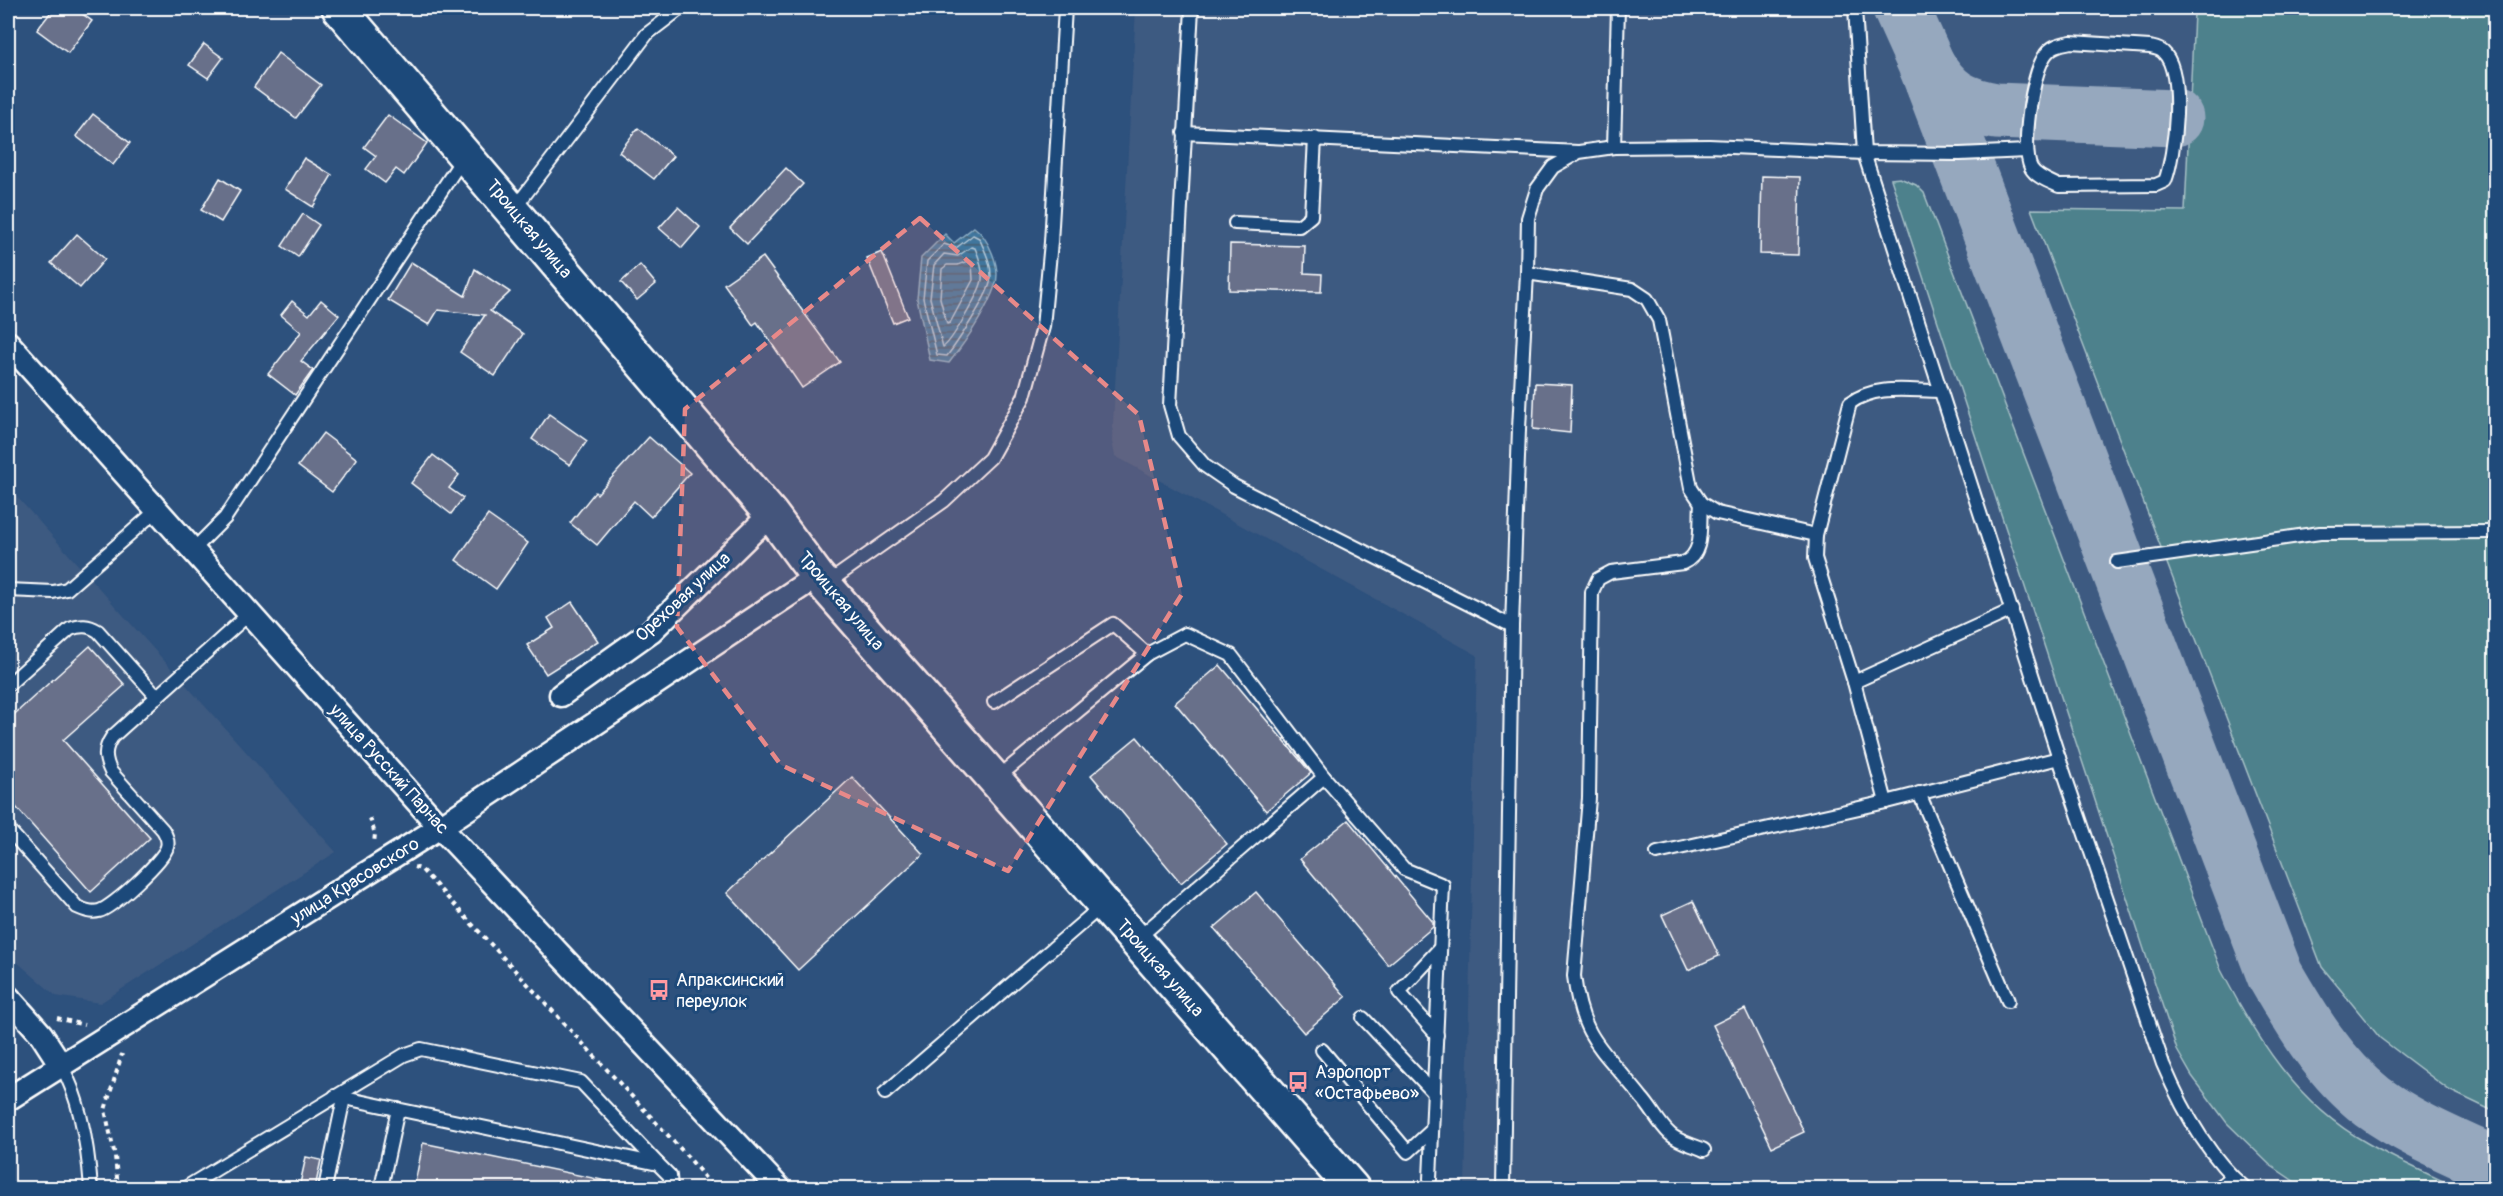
<svg xmlns="http://www.w3.org/2000/svg" width="2503" height="1196" font-family="Pangolin,sans-serif">
<style>
.built{fill:#3e5a81}
.grass{fill:#4e818c;stroke:#a6c0c6;stroke-width:1.5}
.water{fill:url(#water-rules);stroke:#8cadc4;stroke-width:1.5}
.lines{fill:none;stroke-linecap:round;stroke-linejoin:round}
.shore{stroke:#b3c8d8;stroke-width:1.5}
.taxiway{stroke:#96a8be;stroke-width:57}
.building{fill:#676f8a;stroke:#fff;stroke-width:1.5}
.lane-casing{stroke:#fff;stroke-width:16}
.street-casing{stroke:#fff;stroke-width:27}
.secondary-casing{stroke:#fff;stroke-width:38}
.path{stroke:#fff;stroke-width:4;stroke-dasharray:4.5 4.5;stroke-linecap:butt}
.lane{stroke:#1f4a7a;stroke-width:12}
.street{stroke:#1f4a7a;stroke-width:22}
.secondary{stroke:#1f4a7a;stroke-width:33}
.marked{fill:#e88989;fill-opacity:0.2;stroke:#e88989;stroke-width:4.5;stroke-dasharray:12 8;stroke-linejoin:round}
.labels{text-anchor:middle;dominant-baseline:central;stroke-width:6;stroke-linejoin:round;paint-order:stroke}
.street-label{font-size:18px;fill:#fff;stroke:#1f4a7a}
.poi-label{font-size:18px;fill:#fff;stroke:#1f4a7a;text-anchor:start}
</style>
<defs>
<pattern id="water-rules" width="6" height="5" patternUnits="userSpaceOnUse" patternTransform="scale(1.5)"><rect width="6" height="5" fill="#40769d"/><path d="M0 2.5h6" fill="none" stroke="#475f70"/></pattern>
</defs>
<rect width="100%" height="100%" fill="#2d517d"/>
<filter id="ink" filterUnits="userSpaceOnUse"><feTurbulence type="fractalNoise" baseFrequency=".0167" numOctaves="2"/><feDisplacementMap in="SourceGraphic" scale="12" xChannelSelector="R" yChannelSelector="G"/><feConvolveMatrix kernelMatrix="1 2 1 2 8 2 1 2 1" color-interpolation-filters="sRGB"/></filter>
<g filter="url(#ink)">
<g class="built">
<polygon points="1136,8 2495,8 2495,1188 1465,1188 1477,655 1115,456 1112,441"/>
<polygon points="8,487 336,852 100,1003 56,996 8,954"/>
</g>
<g class="grass">
<polygon points="2012,8 2495,8 2495,1112 2449,1090 2380,1038 2322,967 2031,209 2185,211 2194,13"/>
<path d="M1900 178 1916 185 1924 193 2221 970C2257 1039 2297 1104 2367 1143 2396 1160 2428 1174 2458 1188H2304L2270 1165 2227 1123 2192 1076 2177 1050 1891 179Z"/>
</g>
<path class="water" d="M974 227C988 237 1002 268 995 286 986 312 966 341 949 363L930 360 917 299 921 258 945 234 954 243Z"/>
<g class="lines">
<g class="shore">
<path d="M973 235 979 238C985 251 994 268 990 283 986 299 958 342 947 356L937 355 923 298 927 261 944 244 956 248Z"/>
<path d="M971 247 975 248C979 257 983 268 982 279 982 289 951 343 943 347L930 298 934 265 944 254 958 256Z"/>
<polygon points="968,261 972,263 973,280 950,323 947,324 940,298 942,269 947,265 958,265"/>
</g>
<g class="taxiway">
<path d="M1901 8 1927 66 2275 975C2301 1020 2330 1069 2373 1102 2410 1129 2455 1147 2496 1166"/>
<path d="M1927 66C1945 96 1961 105 1996 111L2175 118"/>
</g>
</g>
<g class="building">
<polygon points="54,8 74,8 92,21 68,53 37,30"/>
<polygon points="204,44 223,58 208,78 189,65"/>
<polygon points="278,53 321,85 296,118 254,87"/>
<polygon points="93,114 130,143 113,165 76,136"/>
<polygon points="388,115 427,143 404,175 396,169 385,183 366,169 376,156 364,147"/>
<polygon points="638,128 673,156 654,179 619,152"/>
<polygon points="304,158 332,175 313,207 285,189"/>
<polygon points="786,168 803,184 747,244 730,228"/>
<polygon points="1762,176 1800,177 1798,255 1760,254"/>
<polygon points="220,178 240,191 221,222 201,210"/>
<polygon points="678,207 700,227 682,248 659,228"/>
<polygon points="303,214 319,225 298,257 282,246"/>
<polygon points="77,234 105,259 80,288 51,263"/>
<polygon points="1230,244 1305,246 1304,273 1322,274 1321,292 1229,290"/>
<polygon points="882,252 908,317 893,323 867,258"/>
<polygon points="763,257 840,362 802,388 757,322 753,325 724,284"/>
<polygon points="411,262 465,296 475,269 510,292 490,311 523,334 495,376 460,352 485,315 438,310 429,325 388,300"/>
<polygon points="640,265 656,284 637,300 621,282"/>
<polygon points="321,300 339,315 301,361 313,370 295,395 268,374 301,332 281,315 292,301 309,315"/>
<polygon points="1535,383 1572,385 1570,433 1533,429"/>
<polygon points="549,414 587,441 570,465 532,439"/>
<polygon points="323,433 357,459 332,492 298,466"/>
<polygon points="649,437 690,473 651,517 634,501 597,545 570,523 595,492 597,494"/>
<polygon points="433,455 459,475 449,488 463,498 451,514 411,483"/>
<polygon points="488,515 528,543 496,589 456,560"/>
<polygon points="572,602 598,641 546,674 527,645 554,628 548,618"/>
<polygon points="90,646 125,685 63,740 150,838 91,892 8,798 8,720"/>
<polygon points="1220,665 1311,773 1266,811 1175,703"/>
<polygon points="1137,737 1227,844 1181,883 1091,775"/>
<polygon points="852,777 923,854 798,970 727,893"/>
<polygon points="1348,820 1433,922 1433,927 1388,965 1300,859"/>
<polygon points="1256,892 1346,997 1304,1033 1214,928"/>
<polygon points="1693,901 1719,956 1688,970 1662,915"/>
<polygon points="1745,1009 1804,1132 1772,1147 1713,1025"/>
<polygon points="423,1143 607,1181 606,1188 414,1188"/>
<polygon points="306,1157 321,1160 315,1188 299,1188"/>
</g>
<g class="lines">
<defs>
<g id="lane">
<polyline points="1192,8 1170,405 1179,436 1205,466 1234,486 1512,626"/>
<path d="M1855 8 1864 153 2059 758 2163 1064C2182 1109 2208 1157 2245 1188"/>
<path d="M2071 42 2150 47C2154 48 2160 49 2163 52 2185 72 2175 155 2165 181L2156 185 2059 186C2050 182 2036 177 2031 168 2021 148 2032 76 2044 57 2050 46 2060 44 2071 42Z"/>
<polyline points="1184,133 1578,152"/>
<polyline points="1614,147 1618,8"/>
<polyline points="514,209 647,34 681,8"/>
<polyline points="1235,223 1299,226 1311,216 1315,138"/>
<polyline points="1527,273 1632,289 1647,299 1659,320 1691,488 1701,503 1717,513 1816,535"/>
<path d="M1701 503C1699 525 1705 554 1683 563L1611 572 1598 579 1592 592 1589 798 1574 976C1582 1041 1604 1050 1642 1098 1652 1109 1659 1124 1670 1134 1678 1142 1694 1145 1704 1150"/>
<polyline points="193,550 225,518 463,158"/>
<polyline points="2117,562 2320,533 2496,532"/>
<polyline points="826,584 944,501 990,458 1024,397 1043,327 1051,242 1065,8"/>
<polyline points="8,590 53,592 67,589 157,510"/>
<polyline points="1854,682 2012,610"/>
<path d="M8 685 70 629C81 625 88 625 98 631L157 697"/>
<polyline points="994,702 1113,624 1147,654"/>
<polyline points="1324,777 1404,869 1443,885 1430,1179"/>
<polyline points="996,779 1147,654 1185,634 1231,655 1324,777 1137,939"/>
<polyline points="1919,793 2008,1001"/>
<path d="M1886 802 1854 682 1815 558 1816 535 1850 403C1876 384 1909 391 1940 391"/>
<path d="M8 829 77 907C84 910 91 913 99 911 112 908 164 860 167 847 169 841 166 835 163 830L111 772C104 758 104 749 112 737L250 613"/>
<polyline points="1657,853 1886,802 2059,758"/>
<polyline points="1363,1018 1434,1093"/>
<polyline points="1437,1035 1399,992 1440,948"/>
<polyline points="1322,1050 1408,1152 1432,1130"/>
<path d="M61 1065C81 1100 88 1148 91 1188"/>
<polyline points="885,1093 1104,904"/>
<polyline points="335,1096 658,1164 670,1176 671,1188"/>
<polyline points="185,1188 404,1055 421,1049 581,1082 658,1164"/>
<polyline points="325,1188 344,1098"/>
<polyline points="381,1188 398,1109"/>
<polyline points="1503,1188 1512,626 1519,429 1527,273 1528,218 1537,189 1553,167 1579,152 1614,147 1709,146 1864,153 1960,154 2027,151"/>
<polyline points="2218,1188 2232,1177"/>
</g>
<g id="street">
<polyline points="8,343 440,827 779,1188"/>
<polyline points="561,695 651,631 771,514"/>
<polyline points="8,997 41,1034 61,1065"/>
<polyline points="8,1099 440,827 817,576"/>
</g>
<polyline id="secondary" points="339,8 771,514 817,576 1352,1188"/>
</defs>
<use href="#lane" class="lane-casing"/>
<use href="#street" class="street-casing"/>
<use href="#secondary" class="secondary-casing"/>
<g class="path">
<polyline points="370,818 375,834 374,843"/>
<polyline points="414,867 421,869 689,1158 713,1188"/>
<polyline points="57,1018 84,1025"/>
<polyline points="118,1188 115,1156 105,1110 122,1054"/>
</g>
<use href="#lane" class="lane"/>
<use href="#street" class="street"/>
<use href="#secondary" class="secondary"/>
</g>
</g>
<path class="marked" d="M920 218 1139 415 1182 594 1008 871 781 765 677 627 685 409Z"/>
<defs>
<symbol id="bus-bare" viewBox="-9 -9 18 18"><path d="M-5-6H5V4H4V6H2V4H-2V6H-4V4H-5ZM-3.5-4V0h7V-4ZM-3.5 1.2v1.5H-2V1.2ZM2 1.2v1.5H3.5V1.2Z" fill="#ff9aa2" stroke="#1f4a7a" stroke-width="2.5" paint-order="stroke"/></symbol>
</defs>
<g fill-rule="evenodd">
<use href="#bus-bare" x="644" y="975" width="30" height="30"/>
<use href="#bus-bare" x="1283" y="1067" width="30" height="30"/>
</g>
<g class="labels">
<g class="street-label">
<text transform="translate(529 229) rotate(50)">Троицкая улица</text>
<text transform="translate(683 597) rotate(-43)">Ореховая улица</text>
<text transform="translate(841 601) rotate(50)">Троицкая улица</text>
<text transform="translate(389 769) rotate(48)">улица Русский Парнас</text>
<text transform="translate(355 881) rotate(-32)">улица Красовского</text>
<text transform="translate(1160 968) rotate(49)">Троицкая улица</text>
</g>
<g class="poi-label">
<text x="676" y="980">Апраксинский<tspan x="676" dy="21">переулок</tspan></text>
<text x="1315" y="1072">Аэропорт<tspan x="1315" dy="21">«Остафьево»</tspan></text>
</g>
</g>
<rect width="2503" height="1196" fill="none" stroke="#1f4a7a" stroke-width="30"/>
<rect x="15" y="15" width="2473" height="1166" fill="none" stroke="#fff" stroke-width="2" filter="url(#ink)"/>
</svg>
